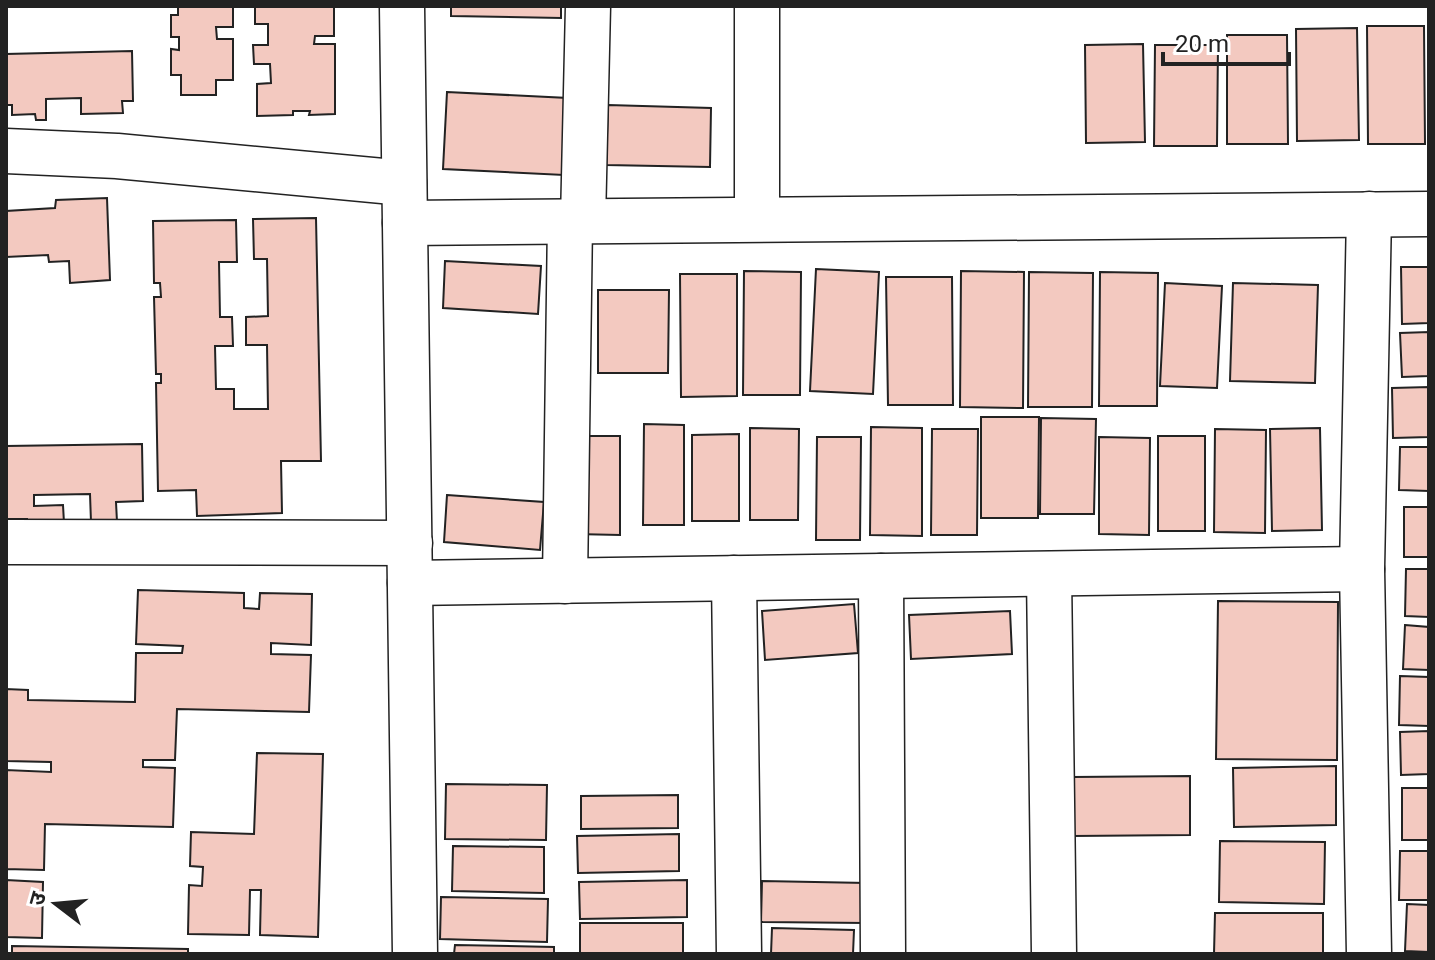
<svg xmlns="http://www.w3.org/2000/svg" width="1435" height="960" font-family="Roboto,'Noto Sans Devanagari',sans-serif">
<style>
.building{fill:#f3c9c0;stroke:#222;stroke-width:2}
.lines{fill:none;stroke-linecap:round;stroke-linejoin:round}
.minor-casing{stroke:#222;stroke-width:47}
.minor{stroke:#fff;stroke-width:44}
</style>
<rect width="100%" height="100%" fill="#fff"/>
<g class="building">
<polygon points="178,6 233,6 233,27 216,27 217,39 233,39 233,80 216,80 216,95 181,95 181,75 171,75 171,49 179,50 179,37 171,37 171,15 178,15"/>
<polygon points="255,6 334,6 334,36 315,36 314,44 335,44 335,114 309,115 310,111 293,111 293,115 257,116 257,84 271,83 270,64 254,64 253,45 268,45 268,24 255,24"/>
<polygon points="451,6 561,6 561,18 451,16"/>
<polygon points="1367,26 1424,26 1425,144 1368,144"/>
<polygon points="1357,28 1359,140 1297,141 1296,29"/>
<polygon points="1227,35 1287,35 1288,144 1227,144"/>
<polygon points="1143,44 1145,142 1086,143 1085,45"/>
<polygon points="1155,45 1218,45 1217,146 1154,146"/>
<polygon points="132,51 133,101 122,101 123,113 81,114 81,98 46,99 46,120 36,120 35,114 12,115 12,105 6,105 6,54"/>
<polygon points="447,92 568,98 564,175 443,169"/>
<polygon points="608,105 711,108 710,167 606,165"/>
<polygon points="107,198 110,280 70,283 69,261 49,262 48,255 6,257 6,211 55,208 56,200"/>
<polygon points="316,218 321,461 281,461 282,513 197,516 196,490 158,491 156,383 161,383 161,374 156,374 154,297 161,297 160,283 154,283 153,221 236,220 237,262 219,262 220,317 232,317 233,346 215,346 216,389 234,389 234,409 268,409 267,345 246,345 246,317 268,316 267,259 254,259 253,219"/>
<polygon points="445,261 541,266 538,314 443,308"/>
<polygon points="1401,267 1429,267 1429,323 1402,324"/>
<polygon points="816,269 879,272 873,394 810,391"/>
<polygon points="744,271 801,272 800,395 743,395"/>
<polygon points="961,271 1024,272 1023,408 960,407"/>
<polygon points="1029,272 1093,273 1092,407 1028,407"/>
<polygon points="1100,272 1158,273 1157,406 1099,406"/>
<polygon points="680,274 737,274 737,396 681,397"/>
<polygon points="886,277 952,277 953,405 888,405"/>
<polygon points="1165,283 1222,286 1217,388 1160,386"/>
<polygon points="1233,283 1318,285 1315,383 1230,381"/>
<polygon points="598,290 669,290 668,373 598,373"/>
<polygon points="1429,332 1429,376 1402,377 1400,333"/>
<polygon points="1429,387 1429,437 1393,438 1392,388"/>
<polygon points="981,417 1039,417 1038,518 981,518"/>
<polygon points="1041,418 1096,419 1094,514 1040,514"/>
<polygon points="644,424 684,425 684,525 643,525"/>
<polygon points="871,427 922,428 922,536 870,535"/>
<polygon points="750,428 799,429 798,520 750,520"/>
<polygon points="1320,428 1322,530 1272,531 1270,429"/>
<polygon points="932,429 978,429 977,535 931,535"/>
<polygon points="1215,429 1266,430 1265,533 1214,532"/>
<polygon points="739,434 739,521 692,521 692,435"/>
<polygon points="576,436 620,436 620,535 575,534"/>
<rect x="1158" y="436" width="47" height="95"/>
<polygon points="817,437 861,437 860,540 816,540"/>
<polygon points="1099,437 1150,438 1149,535 1099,534"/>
<polygon points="142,444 143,501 116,502 117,522 91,522 90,494 34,495 34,506 63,505 64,523 27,524 27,519 8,519 8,524 6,524 6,446"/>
<polygon points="1400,447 1429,447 1429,491 1399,490"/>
<polygon points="447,495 544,502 540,550 444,542"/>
<rect x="1404" y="507" width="25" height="50"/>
<polygon points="1406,569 1429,569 1429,617 1405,616"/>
<polygon points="138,590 244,593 244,608 259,609 260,593 312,594 311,645 271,643 271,654 311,655 309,712 177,709 175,760 143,760 143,767 175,768 173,827 45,824 44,870 6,869 6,872 6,770 51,772 51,762 6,761 6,689 28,690 28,700 135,702 136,653 182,653 183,646 136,644"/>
<polygon points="1218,601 1338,602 1337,760 1216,759"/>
<polygon points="854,604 858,653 765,660 762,611"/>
<polygon points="1010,611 1012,654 911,659 909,615"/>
<polygon points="1405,625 1429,627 1429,670 1403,669"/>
<polygon points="1400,676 1429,677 1429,726 1399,725"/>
<polygon points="1429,731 1429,774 1401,775 1400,732"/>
<polygon points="257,753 323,754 318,937 260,935 261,890 250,890 249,935 188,934 189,885 202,886 203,867 190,866 191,832 254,834"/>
<polygon points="1336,766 1336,825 1234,827 1233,768"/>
<polygon points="1190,776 1190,835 1073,836 1073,777"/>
<polygon points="446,784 547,785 546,840 445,839"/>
<rect x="1402" y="788" width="27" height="52"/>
<polygon points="678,795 678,828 581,829 581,796"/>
<polygon points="679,834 679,871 578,873 577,836"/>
<polygon points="1220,841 1325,842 1324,904 1219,902"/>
<polygon points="453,846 544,847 544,893 452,891"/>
<polygon points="1400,851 1429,851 1429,900 1399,900"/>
<polygon points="6,880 43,882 42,938 6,937"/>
<polygon points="687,880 687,917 580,919 579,882"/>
<polygon points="762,881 867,883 866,923 761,922"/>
<polygon points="441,897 548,899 547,942 440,939"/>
<polygon points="1407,904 1429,905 1429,952 1405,951"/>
<polygon points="1215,913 1323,913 1323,954 1214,954"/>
<rect x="580" y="923" width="103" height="31"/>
<polygon points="772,928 854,930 853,954 771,954"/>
<polygon points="455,945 554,947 554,954 454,954"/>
<polygon points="12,946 188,949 188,954 12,954"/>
</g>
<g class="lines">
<defs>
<g id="minor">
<polyline points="402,6 415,954"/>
<polyline points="6,151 117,156 404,183"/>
<polyline points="757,219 757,6"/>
<polyline points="583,221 588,6"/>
<polyline points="405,223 1429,214"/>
<polyline points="6,542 410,543"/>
<polyline points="1049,574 1054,954"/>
<polyline points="881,576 883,954"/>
<polyline points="734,578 739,954"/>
<polyline points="565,581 570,221"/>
<polyline points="410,583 1362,569"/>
<polyline points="1369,954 1362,569 1369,214"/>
</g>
</defs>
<use href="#minor" class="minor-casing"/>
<use href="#minor" class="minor"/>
</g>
<rect width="1435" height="960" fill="none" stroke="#222222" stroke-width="16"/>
<g transform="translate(56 904) rotate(286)" stroke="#ffffff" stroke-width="6" paint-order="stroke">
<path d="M0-6L14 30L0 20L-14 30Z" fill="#222222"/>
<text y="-12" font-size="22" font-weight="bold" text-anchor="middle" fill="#222222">उ</text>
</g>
<path d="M1163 52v12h126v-12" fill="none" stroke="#222222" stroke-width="4"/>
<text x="1175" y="52" font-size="24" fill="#222222" stroke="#ffffff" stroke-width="6" paint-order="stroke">20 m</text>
</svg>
